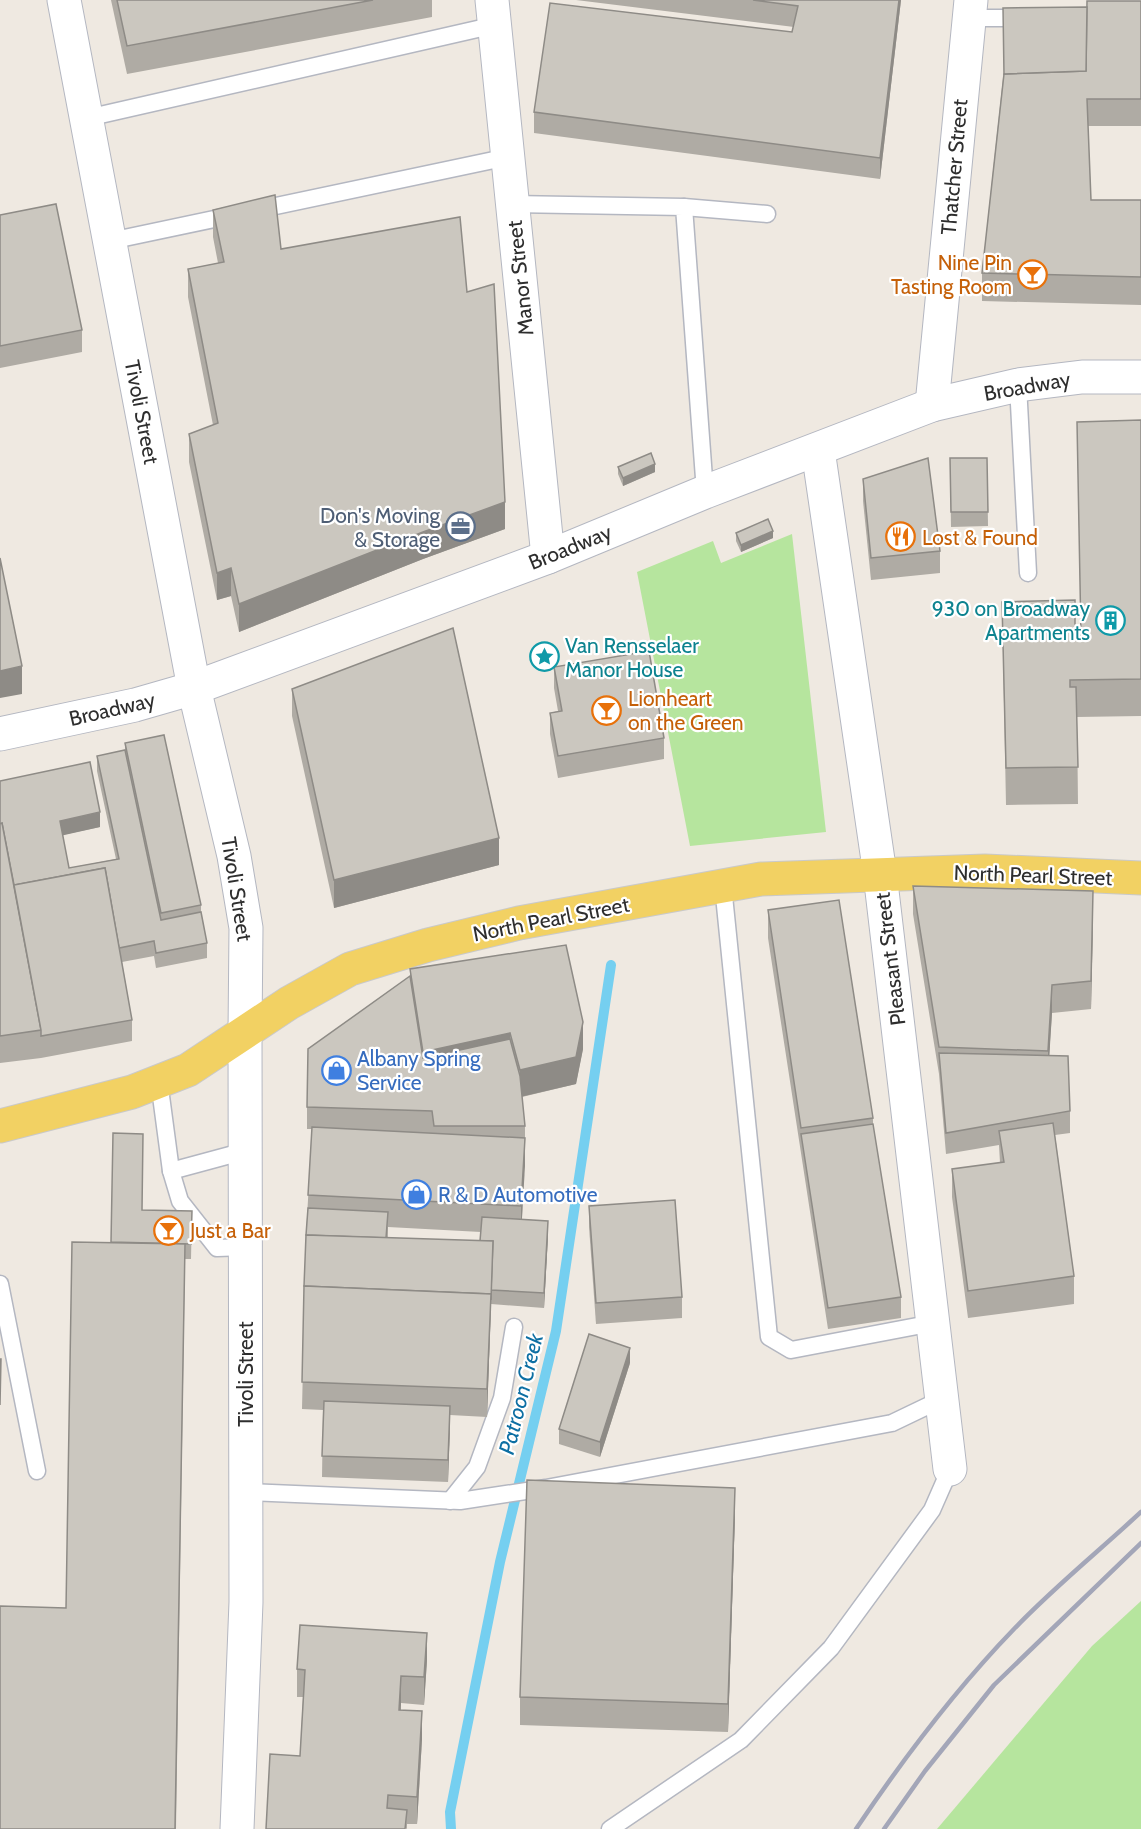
<svg xmlns="http://www.w3.org/2000/svg" width="1141" height="1829" font-family="Cabin,sans-serif">
<style>
.green{fill:#b6e59e}
.lines{fill:none;stroke-linecap:round;stroke-linejoin:round}
.stream{stroke:#75cff0;stroke-width:10}
.service-casing{stroke:#b4b7c1;stroke-width:19}
.minor-casing{stroke:#b4b7c1;stroke-width:35}
.tertiary-casing{stroke:#b4b7c1;stroke-width:35}
.primary-casing{stroke:#c9c9c9;stroke-width:35}
.service{stroke:#fff;stroke-width:16}
.minor{stroke:#fff;stroke-width:33}
.tertiary{stroke:#fff;stroke-width:33}
.primary{stroke:#f2d163;stroke-width:33}
.rail{stroke:#a3a6b8;stroke-width:4.5}
.wall{fill:#afaba4;fill-rule:evenodd}
.shaded-wall{fill:#8e8b86}
.building{fill:#cbc7bf;stroke:#8e8b86;stroke-width:1.5}
.labels{text-anchor:middle;dominant-baseline:central;stroke-width:4.5;stroke-linejoin:round;paint-order:stroke}
.street-label{font-size:21px;fill:#2e2e2e;stroke:#fff}
.food-label{font-size:21px;fill:#c56008;stroke:#fff;text-anchor:start}
.service-label{font-size:21px;fill:#4e5e75;stroke:#fff;text-anchor:end}
.culture-label{font-size:21px;fill:#0d838f;stroke:#fff;text-anchor:end}
.shop-label{font-size:21px;fill:#366cbe;stroke:#fff;text-anchor:start}
.water-label{font-size:22px;font-style:italic;fill:#0d6fa3;stroke:#fff}
</style>
<rect width="100%" height="100%" fill="#efe9e1"/>
<g class="green">
<polygon points="792,534 826,832 690,846 637,572 713,541 721,563"/>
<polygon points="1141,1601 1141,1829 937,1829 1092,1646"/>
</g>
<g class="lines">
<polyline class="stream" points="451,1829 450,1812 500,1562 556,1331 611,965"/>
<defs>
<g id="service">
<polyline points="968,18 1023,18"/>
<polyline points="87,118 495,25"/>
<polyline points="512,204 684,207 705,492"/>
<polyline points="684,207 767,214"/>
<polyline points="110,241 508,157"/>
<polyline points="1018,385 1028,573"/>
<polyline points="723,886 769,1337 791,1350 933,1323"/>
<polyline points="159,1081 171,1171 180,1201 217,1248 245,1247"/>
<polyline points="171,1171 245,1151"/>
<polyline points="0,1284 37,1471"/>
<polyline points="246,1492 460,1501 546,1488 892,1423 942,1399"/>
<polyline points="450,1501 477,1467 502,1398 514,1327"/>
<polyline points="610,1829 741,1740 831,1648 932,1510 950,1469"/>
</g>
<g id="minor">
<polyline points="64,0 194,688 234,856 246,928 245,1033 246,1602 237,1829"/>
<polyline points="492,0 548,557"/>
<polyline points="932,405 971,0"/>
<polyline points="818,450 880,874 950,1469"/>
</g>
<polyline id="tertiary" points="0,734 135,705 194,688 548,557 705,492 932,405 1018,385 1082,377 1141,377"/>
<polyline id="primary" points="0,1126 132,1092 188,1070 289,1003 350,969 428,945 519,923 761,879 985,871 1141,878"/>
</defs>
<use href="#service" class="service-casing"/>
<use href="#minor" class="minor-casing"/>
<use href="#tertiary" class="tertiary-casing"/>
<use href="#primary" class="primary-casing"/>
<use href="#service" class="service"/>
<use href="#minor" class="minor"/>
<use href="#tertiary" class="tertiary"/>
<use href="#primary" class="primary"/>
<g class="rail">
<path d="M856 1829C903 1759 955 1690 1014 1629 1053 1588 1099 1551 1141 1512"/>
<polyline points="884,1829 925,1771 994,1685 1141,1543"/>
</g>
</g>
<g class="wall">
<polygon points="111,0 432,0 432,17 127,74"/>
<polygon points="576,0 901,0 880,179 534,133 534,112 792,32 794,27"/>
<polygon points="1141,1 1141,126 1088,126 1091,200 1141,200 1141,305 982,301 982,273 1003,78 1087,7"/>
<polygon points="213,210 281,249 467,292 505,529 423,559 239,632 231,596 217,600 189,462 189,434 213,425 188,297 188,269 218,263 213,237"/>
<polygon points="0,215 82,330 82,352 0,368"/>
<polygon points="1141,420 1141,716 1077,717 1078,804 1006,805 1002,602 1075,636 1081,636 1077,422"/>
<polygon points="950,458 987,458 988,526 951,527"/>
<polygon points="618,467 655,472 623,486 618,474"/>
<polygon points="863,479 940,551 940,573 871,580 863,501"/>
<polygon points="736,533 773,538 741,552 736,541"/>
<polygon points="554,667 664,738 664,759 558,778 550,734 550,713 558,711 554,688"/>
<polygon points="292,689 499,865 334,908 292,716"/>
<polygon points="125,743 201,905 201,912 207,943 207,958 156,968 154,956 122,962 132,1020 132,1041 41,1058 0,1063 0,781 100,827 62,835 69,868 116,859 97,771 97,756 125,750"/>
<polygon points="913,886 1093,918 1091,1009 1052,1013 1049,1056 1070,1111 1070,1133 1055,1135 1074,1276 1074,1304 968,1318 952,1197 952,1169 1000,1163 999,1145 946,1154 939,1074 913,914"/>
<polygon points="768,910 873,1118 873,1124 901,1297 901,1318 828,1329 768,938"/>
<path d="M410 969 583 1049 576 1084 522 1097 525 1126V1147L522 1219 548 1236 544 1308 491 1304 487 1417 450 1415 448 1482 322 1477 323 1410 302 1409 306 1235 312 1129H307V1107L410 976ZM388 1227 481 1232 480 1241 388 1238Z"/>
<polygon points="589,1206 682,1297 682,1318 596,1324 589,1227"/>
<polygon points="142,1210 192,1211 191,1259 185,1259 176,1829 0,1829 66,1608 111,1242"/>
<polygon points="630,1363 600,1457 559,1444 559,1429"/>
<polygon points="735,1515 728,1732 520,1725 520,1697"/>
<polygon points="427,1660 424,1705 401,1703 401,1710 422,1739 417,1824 407,1824 407,1829 300,1756 303,1697 297,1697 297,1669"/>
</g>
<g class="shaded-wall">
<polygon points="899,0 901,0 880,179 880,158"/>
<polygon points="655,464 655,472 623,486 623,478"/>
<polygon points="505,502 505,529 423,559 239,632 239,604 423,532"/>
<polygon points="773,531 773,538 741,552 741,545"/>
<polygon points="231,568 231,596 217,600 217,573"/>
<polygon points="22,666 22,694 0,698 0,671"/>
<polygon points="100,812 100,827 60,836 60,821"/>
<polygon points="499,838 499,865 334,908 334,880"/>
<polygon points="1093,891 1093,918 1091,1009 1091,981"/>
<polygon points="1052,985 1052,1013 1048,1078 1048,1051"/>
<polygon points="583,1022 583,1049 576,1084 520,1097 520,1070"/>
<polygon points="510,1033 510,1060 423,1079 423,1052"/>
<polygon points="525,1138 525,1166 521,1234 521,1206"/>
<polygon points="548,1221 548,1236 544,1308 544,1293"/>
<polygon points="491,1290 491,1304 487,1417 487,1389"/>
<polygon points="630,1348 630,1363 600,1457 600,1442"/>
<polygon points="450,1406 450,1427 448,1482 448,1460"/>
<polygon points="735,1488 735,1515 728,1732 728,1704"/>
<polygon points="427,1633 427,1660 424,1705 424,1677"/>
<polygon points="401,1676 401,1703 399,1738 399,1710"/>
<polygon points="422,1711 422,1739 417,1824 417,1797"/>
</g>
<g class="building">
<polygon points="117,0 373,0 127,46"/>
<polygon points="753,0 899,0 880,158 534,112 550,3 792,32 798,6"/>
<polygon points="1087,1 1141,1 1141,99 1087,99 1091,200 1141,200 1141,277 982,273 1004,74 1086,71"/>
<polygon points="1087,7 1086,71 1004,74 1004,75 1003,8"/>
<polygon points="275,195 281,249 460,217 467,292 494,284 505,502 423,532 239,604 231,568 217,573 189,434 218,423 188,269 224,262 213,210"/>
<polygon points="56,204 82,330 0,346 0,215"/>
<polygon points="1141,420 1141,679 1070,680 1070,687 1076,687 1078,767 1006,768 1002,602 1075,600 1075,636 1081,636 1077,422"/>
<polygon points="651,453 655,464 623,478 618,467"/>
<polygon points="928,458 940,551 871,558 863,479"/>
<polygon points="950,458 987,458 988,512 951,512"/>
<polygon points="768,519 773,531 741,545 736,533"/>
<polygon points="0,558 22,666 0,671"/>
<polygon points="453,628 499,838 334,880 292,689"/>
<polygon points="649,651 664,738 558,756 550,713 562,711 554,667"/>
<polygon points="164,735 201,905 161,913 125,743"/>
<polygon points="125,750 161,920 201,912 207,943 156,953 154,941 119,948 105,868 14,885 2,823 0,824 0,781 90,762 100,812 60,821 69,868 119,859 97,756"/>
<polygon points="2,823 41,1030 0,1036 0,824"/>
<polygon points="105,868 132,1020 41,1036 41,1030 14,885"/>
<polygon points="913,886 1093,891 1091,981 1052,985 1048,1051 939,1047"/>
<polygon points="839,900 873,1118 801,1128 768,910"/>
<polygon points="566,945 583,1022 576,1057 520,1070 510,1033 423,1052 410,969"/>
<polygon points="410,976 423,1058 510,1039 520,1076 525,1126 434,1126 432,1111 307,1107 308,1049"/>
<polygon points="939,1053 1068,1056 1070,1111 946,1133"/>
<polygon points="1053,1123 1074,1276 968,1291 952,1169 1004,1162 999,1131"/>
<polygon points="873,1124 901,1297 828,1308 801,1134"/>
<polygon points="312,1127 525,1138 521,1206 308,1195"/>
<polygon points="113,1133 143,1134 142,1210 192,1211 191,1244 111,1242"/>
<polygon points="675,1200 682,1297 596,1303 589,1206"/>
<polygon points="308,1208 388,1212 386,1238 306,1235"/>
<polygon points="482,1217 548,1221 544,1293 491,1290 493,1241 480,1241"/>
<polygon points="306,1235 493,1241 491,1300 491,1294 304,1286"/>
<polygon points="72,1242 185,1244 175,1829 0,1829 0,1606 66,1608"/>
<polygon points="304,1286 491,1294 487,1389 302,1382"/>
<polygon points="589,1334 630,1348 600,1442 559,1429"/>
<polygon points="0,1359 1,1359 0,1405"/>
<polygon points="324,1401 450,1406 448,1460 322,1456"/>
<polygon points="527,1480 735,1488 728,1704 520,1697"/>
<polygon points="300,1625 427,1633 424,1677 401,1676 399,1710 422,1711 417,1797 388,1795 387,1808 407,1810 405,1829 266,1829 270,1754 300,1756 305,1670 297,1669"/>
</g>
<defs>
<symbol id="bar-ring" viewBox="-11 -11 22 22"><circle r="9.5" fill="#fff" stroke="#e8710a" stroke-width="1.5"/><path d="M-6-5H6L.8 .8V4.5H3.5V6h-7V4.5H-.8V.8Z" fill="#e8710a"/></symbol>
<symbol id="office-ring" viewBox="-11 -11 22 22"><circle r="9.5" fill="#fff" stroke="#5c6f8a" stroke-width="1.5"/><path d="M-6-3h4V-5.5h4V-3h4V5H-6ZM-1-4.5V-3h2v-1.5ZM-6 0V1H6V0Z" fill="#5c6f8a"/></symbol>
<symbol id="restaurant-ring" viewBox="-11 -11 22 22"><circle r="9.5" fill="#fff" stroke="#e8710a" stroke-width="1.5"/><path d="M-5-6h1v4h1v-4h1v4h1v-4h1v5L-1.5 .5V6h-2V.5L-5-1ZM5-6V6H3V1.5H1.5Q1.5-4 5-6Z" fill="#e8710a"/></symbol>
<symbol id="building-ring" viewBox="-11 -11 22 22"><circle r="9.5" fill="#fff" stroke="#0f9aa8" stroke-width="1.5"/><path d="M-4-6H4V6H1V3H-1V6H-4ZM-2.5-4.3h1.7v1.8h-1.7ZM.8-4.3h1.7v1.8H.8ZM-2.5-1h1.7V.8h-1.7ZM.8-1h1.7V.8H.8Z" fill="#0f9aa8"/></symbol>
<symbol id="sight-ring" viewBox="-11 -11 22 22"><circle r="9.5" fill="#fff" stroke="#0f9aa8" stroke-width="1.5"/><path d="M0-6L1.8-2.2L6-1.7L2.9 1.2L3.7 5.4L0 3.3L-3.7 5.4L-2.9 1.2L-6-1.7L-1.8-2.2Z" fill="#0f9aa8"/></symbol>
<symbol id="shop-ring" viewBox="-11 -11 22 22"><circle r="9.5" fill="#fff" stroke="#3f7fe0" stroke-width="1.5"/><path d="M-5-2.5h2.3a2.7 3.5 0 0 1 5.4 0H5L5.5 6h-11ZM-1.5-2.5h3a1.5 2.3 0 0 0-3 0Z" fill="#3f7fe0"/></symbol>
</defs>
<g fill-rule="evenodd">
<use href="#bar-ring" x="1016" y="258" width="33" height="33"/>
<use href="#office-ring" x="444" y="510" width="33" height="33"/>
<use href="#restaurant-ring" x="884" y="520" width="33" height="33"/>
<use href="#building-ring" x="1094" y="604" width="33" height="33"/>
<use href="#sight-ring" x="528" y="640" width="33" height="33"/>
<use href="#bar-ring" x="590" y="694" width="33" height="33"/>
<use href="#shop-ring" x="320" y="1054" width="33" height="33"/>
<use href="#shop-ring" x="400" y="1178" width="33" height="33"/>
<use href="#bar-ring" x="152" y="1214" width="33" height="33"/>
</g>
<g class="labels">
<g class="street-label">
<text transform="translate(954 167) rotate(-85)">Thatcher Street</text>
<text transform="translate(520 278) rotate(-96)">Manor Street</text>
<text transform="translate(1027 386) rotate(-10)">Broadway</text>
<text transform="translate(142 412) rotate(79)">Tivoli Street</text>
<text transform="translate(570 547) rotate(-22)">Broadway</text>
<text transform="translate(112 709) rotate(-13)">Broadway</text>
<text transform="translate(1033 875) rotate(2)">North Pearl Street</text>
<text transform="translate(237 889) rotate(81)">Tivoli Street</text>
<text transform="translate(551 919) rotate(-11)">North Pearl Street</text>
<text transform="translate(890 959) rotate(-97)">Pleasant Street</text>
<text transform="translate(245 1374) rotate(-90)">Tivoli Street</text>
</g>
<g class="food-label">
<text x="1012" y="262" text-anchor="end">Nine Pin<tspan x="1012" dy="24">Tasting Room</tspan></text>
<text x="922" y="537">Lost &amp; Found</text>
<text x="628" y="698">Lionheart<tspan x="628" dy="24">on the Green</tspan></text>
<text x="190" y="1230">Just a Bar</text>
</g>
<g class="service-label">
<text x="440" y="515">Don's Moving<tspan x="440" dy="24">&amp; Storage</tspan></text>
</g>
<g class="culture-label">
<text x="1090" y="608">930 on Broadway<tspan x="1090" dy="24">Apartments</tspan></text>
<text x="565" y="645" text-anchor="start">Van Rensselaer<tspan x="565" dy="24">Manor House</tspan></text>
</g>
<g class="shop-label">
<text x="357" y="1058">Albany Spring<tspan x="357" dy="24">Service</tspan></text>
<text x="438" y="1194">R &amp; D Automotive</text>
</g>
<g class="water-label">
<text transform="translate(521 1394) rotate(-76)">Patroon Creek</text>
</g>
</g>
</svg>
